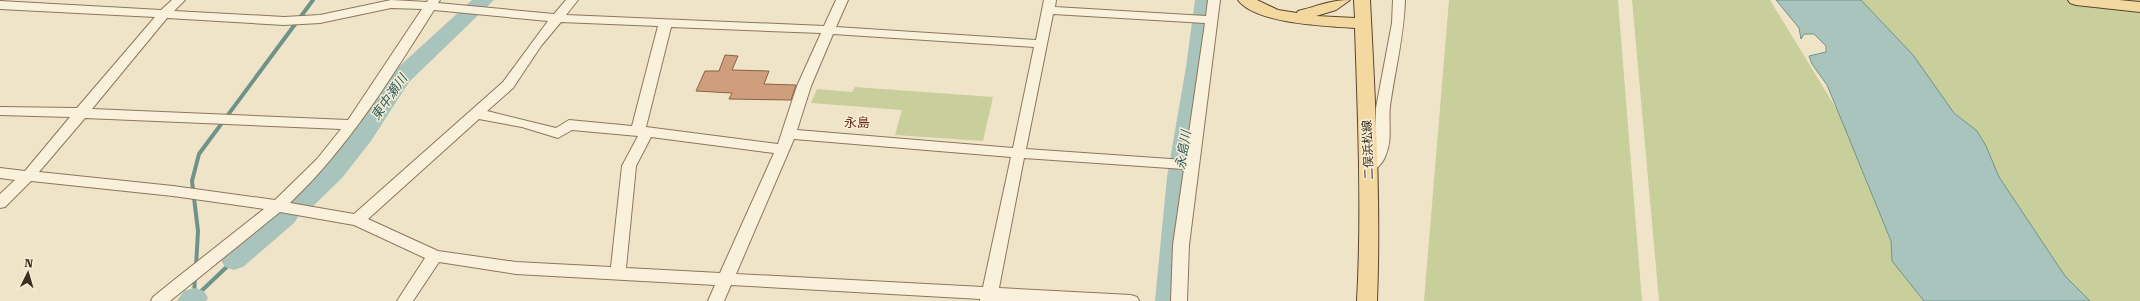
<svg xmlns="http://www.w3.org/2000/svg" width="2140" height="301" font-family="'Roboto Serif','Noto Sans JP',serif">
<style>
.green{fill:#c9cf9b}
.water{fill:#a9c4bc;stroke:#6f938a}
.lines{fill:none;stroke-linecap:round;stroke-linejoin:round}
.stream{stroke:#6f938a;stroke-width:4}
.river{fill:#a9c4bc;fill-rule:evenodd}
.building{fill:#cf9f7d;stroke:#8d5f41}
.minor-casing{stroke:#8d765c;stroke-width:2}
.major-casing{stroke:#5b4430;stroke-width:2}
.minor{fill:#faf1dc;fill-rule:evenodd}
.major{fill:#f3d9a0;fill-rule:evenodd}
.labels{text-anchor:middle;dominant-baseline:central;stroke-width:3;stroke-linejoin:round;paint-order:stroke}
.street-label{font-size:12px;fill:#3d2e20;stroke:#f7eed8}
.water-label{font-size:13px;font-style:italic;fill:#2f5d5a;stroke:#f7eed8}
.neighbourhood-label{font-size:13px;fill:#6b2e1e;stroke:#f7eed8}
</style>
<rect width="100%" height="100%" fill="#f0e4c8"/>
<g class="green">
<polygon points="1449,0 1618,0 1642,301 1424,301"/>
<polygon points="1632,0 1770,0 1839,113 1906,279 1934,301 1659,301"/>
<polygon points="1823,0 2140,0 2140,301 2077,301 1999,225 1969,125"/>
<polygon points="855,87 993,97 983,141 895,135 902,110 811,103 817,89 852,92"/>
</g>
<polygon class="water" points="1776,0 1861,0 1913,55 1954,113 1977,131 1986,146 1999,177 2065,276 2090,301 1924,301 1892,261 1891,241 1846,131 1827,85 1812,64 1809,56 1826,52 1826,46 1814,34 1804,34 1801,39 1799,28"/>
<g class="lines">
<g class="stream">
<polyline points="196,267 198,231 192,181 199,154 313,0"/>
<polyline points="195,276 194,298 234,260"/>
</g>
<g class="river">
<polygon points="472,0 494,0 409,82 371,141 342,178 312,207 303,210 294,207 290,201 294,195 324,166 355,129 393,72"/>
<polygon points="1195,0 1215,0 1208,67 1191,177 1183,301 1155,301 1167,177 1186,67"/>
<polygon points="285,208 294,211 298,217 294,223 243,267 234,270 225,267 221,260 225,253 276,211"/>
<polygon points="194,288 204,291 208,298 206,301 177,301 184,291"/>
</g>
</g>
<polygon class="building" points="725,55 738,56 732,70 769,71 764,84 796,85 791,100 729,99 732,93 696,91 705,71 719,71"/>
<g class="lines">
<defs>
<g id="minor">
<path d="M172 0H185L174 11 284 17 320 15 391 0 427 2 428 0H440L438 3 554 14 566 0H578L566 15 824 26 836 0H848L836 27 1036 40 1044 0H1056L1055 7 1206 16 1208 0H1220L1189 245 1187 301H1171L1173 245 1184 169 1024 158 999 288 1131 295 1137 297 1139 301H980V299L731 285 724 301H708L715 285 516 274 439 262 413 301H397L425 258 354 225 280 212 170 301H151L153 297 174 280 264 209 173 196 31 181 5 207 0 208V194L15 180 0 178V168L25 171 70 117 0 115V107L77 108 155 17 0 9V1L161 10ZM391 8 422 9 348 120 92 109 167 18 284 25 320 23ZM434 10 548 21 503 82 354 214 290 203C349 147 391 78 434 10ZM1053 14 1205 23 1185 160 1026 149ZM561 22 658 26 632 126 569 120 556 128 487 111 513 88 541 46ZM671 27 821 33 797 86 778 144 646 127ZM833 34 1034 47 1013 148 797 130 811 86ZM85 118 341 129 317 159 275 200 173 186 39 172ZM479 119 522 127 558 138 572 130 638 136 622 166 611 267 516 262 438 251 368 219ZM651 137 774 153 720 273 626 268 636 166ZM794 139 1011 157 983 287 736 274Z"/>
<path d="M1393 0H1405C1404 36 1395 70 1390 106 1388 123 1393 140 1385 157 1381 166 1373 173 1364 170L1362 167 1371 155 1376 140V108L1392 23Z"/>
</g>
<g id="major">
<path d="M1238 0H1257L1278 10 1297 13 1298 11C1318 6 1330 0 1350 0L1336 10 1316 16 1355 18 1354 0H1370C1375 99 1381 201 1377 301H1357C1362 210 1358 119 1355 28 1328 26 1255 24 1238 0Z"/>
<polygon points="2068,0 2119,0 2140,2 2140,12 2076,5 2070,3"/>
</g>
</defs>
<use href="#minor" class="minor-casing"/>
<use href="#major" class="major-casing"/>
<use href="#minor" class="minor"/>
<use href="#major" class="major"/>
</g>
<g class="labels">
<g class="street-label">
<text transform="translate(1368 150) rotate(-92)">二俣浜松線</text>
</g>
<g class="water-label">
<text transform="translate(389 97) rotate(-55)">東中瀬川</text>
<text transform="translate(1183 150) rotate(-81)">永島川</text>
</g>
<g class="neighbourhood-label">
<text x="857" y="122">永島</text>
</g>
</g>
<g transform="translate(28 273) rotate(5)" stroke="#f7eed8" stroke-width="3" paint-order="stroke">
<path d="M0-3L7 15L0 10L-7 15Z" fill="#3d2e20"/>
<text y="-6" font-size="11" font-weight="bold" text-anchor="middle" fill="#3d2e20">N</text>
</g>
</svg>
